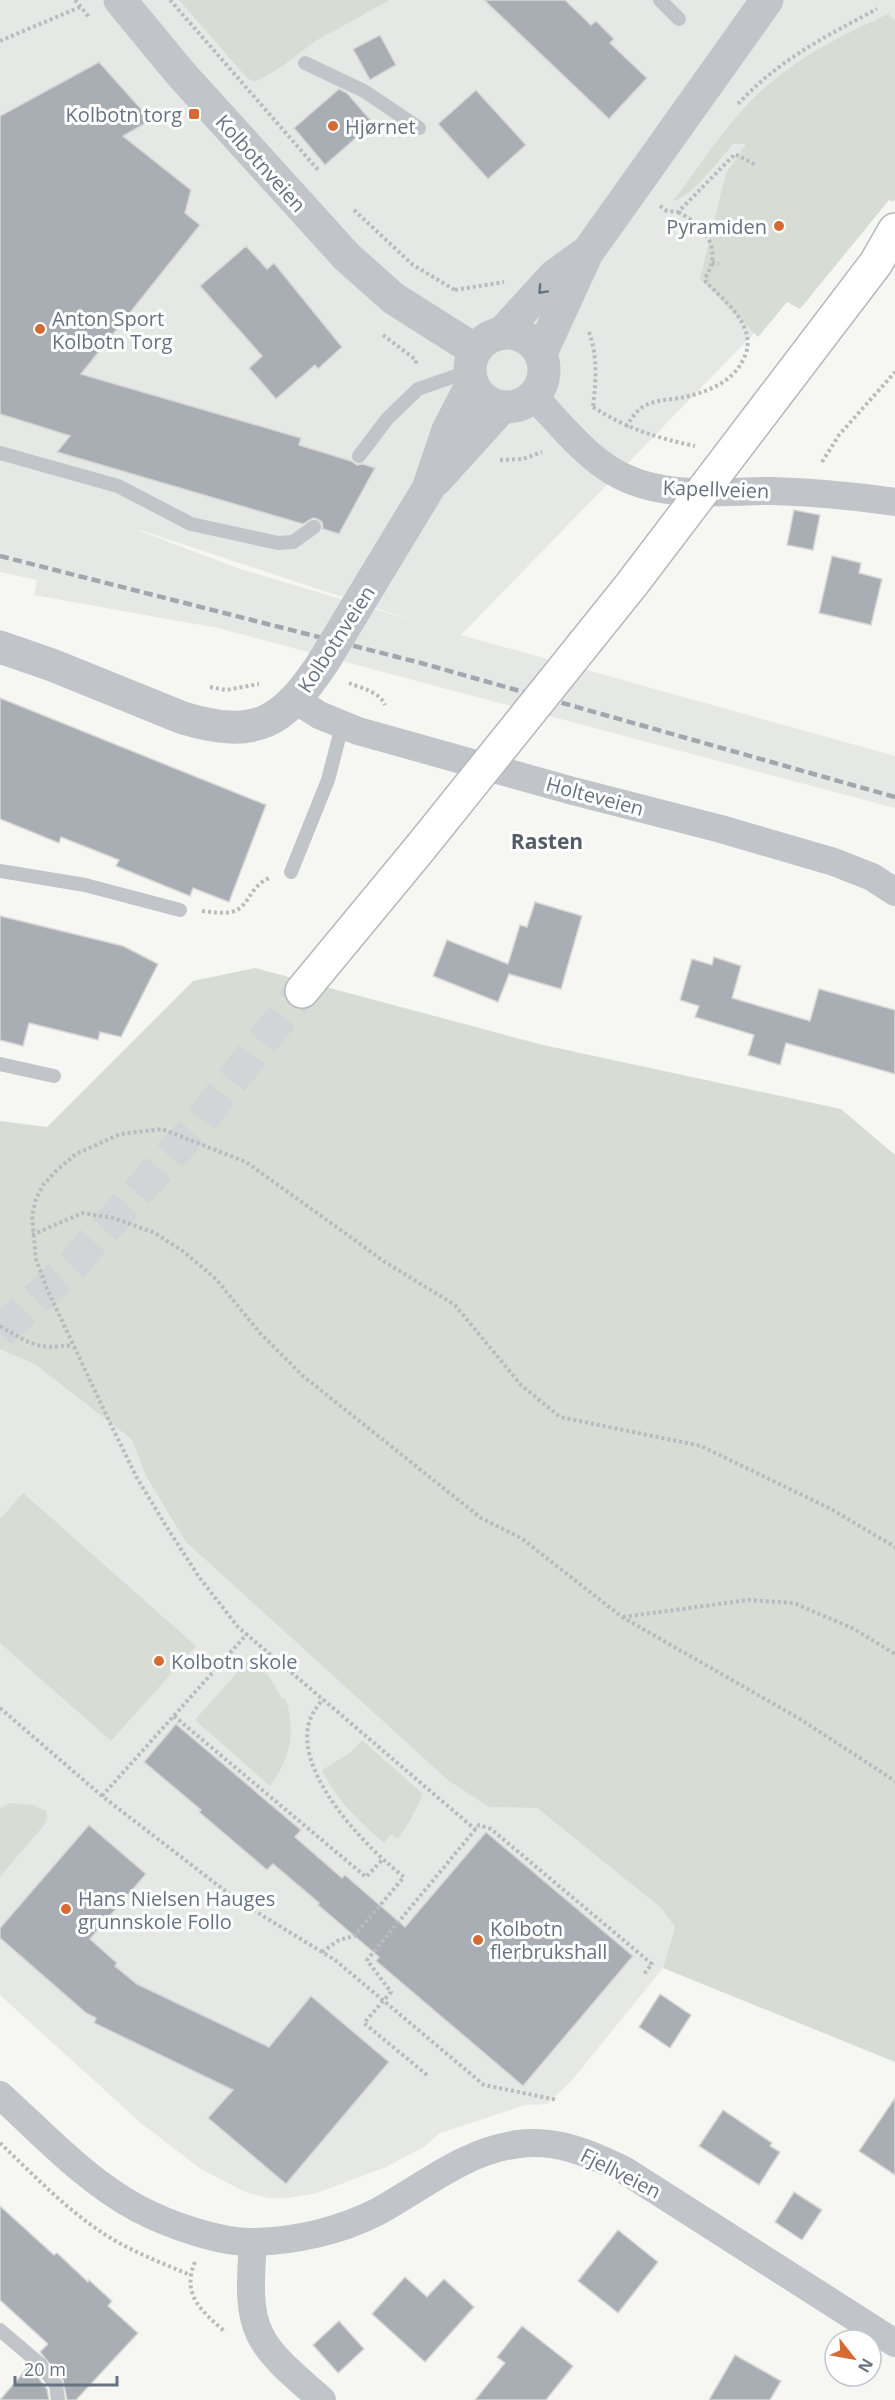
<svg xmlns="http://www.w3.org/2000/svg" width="895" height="2400" font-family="'Open Sans',sans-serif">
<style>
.built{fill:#e6e8e6;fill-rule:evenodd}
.green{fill:#d7dcd4}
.building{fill:#a8aeb4;stroke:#d7d7d5;stroke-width:1.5}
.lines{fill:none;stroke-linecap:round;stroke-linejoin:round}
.primary-tunnel{stroke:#d2d5d7;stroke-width:33;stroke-dasharray:33 16;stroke-linecap:butt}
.primary-casing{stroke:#b5b8bc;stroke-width:36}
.path{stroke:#b9bbbe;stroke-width:4;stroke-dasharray:3 3;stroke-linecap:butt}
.service{stroke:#c1c4c8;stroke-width:14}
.minor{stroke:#c1c4c8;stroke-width:28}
.tertiary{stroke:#c1c4c8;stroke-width:33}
.primary{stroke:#fff;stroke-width:33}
.rail{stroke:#a3a7ad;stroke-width:4.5;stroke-dasharray:9 4.5;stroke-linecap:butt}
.primary-bridge-casing{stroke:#b5b8bc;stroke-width:36;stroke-linecap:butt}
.tertiary-bridge{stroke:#c1c4c8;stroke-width:33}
.primary-bridge{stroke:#fff;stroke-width:33}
.oneway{stroke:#677382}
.poi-dot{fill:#d66a33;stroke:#fff;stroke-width:2}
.labels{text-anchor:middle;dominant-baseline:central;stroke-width:6;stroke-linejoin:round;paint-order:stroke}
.poi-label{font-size:20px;fill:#677382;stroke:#fff;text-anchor:start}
.street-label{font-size:20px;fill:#677382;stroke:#fff}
.neighbourhood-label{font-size:21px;font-weight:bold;fill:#545d67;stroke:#fff}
</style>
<rect width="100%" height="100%" fill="#f6f6f3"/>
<g class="built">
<path d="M0 0H895V188L461 635 895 756V808L218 628 34 595 37 580 0 572ZM140 531V530L421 623 237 568Z"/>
<polygon points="0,1349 36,1365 132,1440 145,1474 489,1807 537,1808 661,1908 675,1927 663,1968 573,2079 547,2104 525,2105 440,2133 424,2147 386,2167 317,2193 289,2198 268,2198 245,2192 201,2169 142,2124 0,1995"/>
</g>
<g class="green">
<polygon points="179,0 390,0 317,40 281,67 255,82 248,79"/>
<path d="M888 14 895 20V199L893 202 889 200 800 309 787 302 758 337 700 279 726 173 746 144H733C720 159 691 198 673 201 703 162 731 116 769 84 804 54 846 33 888 14Z"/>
<polygon points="255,968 543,1045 841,1109 895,1155 895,2062 663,1968 675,1927 661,1908 537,1808 489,1807 449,1781 186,1542 145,1474 132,1440 36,1365 0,1349 0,1121 47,1127 193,981"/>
<polygon points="23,1493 196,1646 111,1741 0,1643 0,1519"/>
<path d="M250 1658 269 1676 282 1699 285 1698C297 1730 290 1759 270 1786L195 1720Z"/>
<path d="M362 1740 423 1794 411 1819 398 1839 391 1834 384 1843C360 1822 336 1800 322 1770L350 1753Z"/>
<polygon points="11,1803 33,1805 46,1811 47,1818 44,1825 0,1877 0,1808"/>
</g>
<g class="building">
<polygon points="484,0 565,0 591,25 596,21 614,39 610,43 647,78 609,119"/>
<polygon points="380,35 396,65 370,80 353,49"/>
<polygon points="99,62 151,120 123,136 191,190 185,213 200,225 81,374 301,438 299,445 351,461 357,465 363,464 375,468 339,534 323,529 322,522 317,519 313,518 303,524 57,452 70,436 0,414 0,116"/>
<polygon points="339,89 347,93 373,123 325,165 294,128"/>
<polygon points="476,90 526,145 488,179 438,124"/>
<polygon points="246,246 267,269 274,263 342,347 318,369 315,365 276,399 249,368 262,356 200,286"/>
<polygon points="794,510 820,515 813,550 787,545"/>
<polygon points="832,556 861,563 859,573 882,579 871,625 819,613"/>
<polygon points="0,698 266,805 229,902 193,888 190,896 116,866 119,860 61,837 59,843 0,819"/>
<polygon points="535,902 582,916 561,989 509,974 498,1002 433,976 447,940 508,964 520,925 527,927"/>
<polygon points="0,916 123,946 158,964 121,1037 100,1032 98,1040 29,1023 23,1046 0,1040"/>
<polygon points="714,957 741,966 732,998 810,1021 819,989 895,1010 895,1074 786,1043 780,1065 748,1055 754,1035 695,1017 699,1006 680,1000 692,959 712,965"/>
<polygon points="176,1724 301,1830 295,1837 342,1878 345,1875 405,1927 486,1832 633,1956 523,2086 376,1961 379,1957 318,1905 319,1903 273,1864 267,1870 199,1812 201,1810 144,1762"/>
<polygon points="89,1825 146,1874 90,1939 117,1963 115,1966 137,1984 269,2047 311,1996 389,2062 286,2184 208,2118 233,2090 94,2023 96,2018 86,2013 0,1938 0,1928"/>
<polygon points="660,1994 691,2015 670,2048 639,2027"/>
<polygon points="895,2098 895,2175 859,2151"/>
<polygon points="723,2110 772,2143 770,2146 780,2152 759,2185 699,2146"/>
<polygon points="794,2192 822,2210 802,2240 775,2222"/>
<polygon points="0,2206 54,2255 57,2253 88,2282 89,2280 112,2301 108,2306 138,2333 76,2400 67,2400 63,2380 40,2352 48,2344 0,2300"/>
<polygon points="618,2230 658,2262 618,2313 578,2281"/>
<polygon points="405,2277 427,2297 444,2279 474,2307 425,2362 372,2314"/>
<polygon points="339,2321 364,2349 338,2373 313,2345"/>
<polygon points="522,2326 573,2366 546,2400 475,2400 505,2363 497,2357"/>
<polygon points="735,2355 781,2381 770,2400 709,2400"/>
<polygon points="29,2366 47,2389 49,2400 0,2400"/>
</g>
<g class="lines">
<polyline class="primary-tunnel" points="0,1333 74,1263 195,1128 302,991"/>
<defs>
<g id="primary">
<polyline points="768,405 876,263 895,230"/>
<polyline points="302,991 421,847"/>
</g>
</defs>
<use href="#primary" class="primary-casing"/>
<g class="path">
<polyline points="75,0 89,17"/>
<polyline points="170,0 319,171"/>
<polyline points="0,41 80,7"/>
<path d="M738 104C777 61 826 36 877 9"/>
<polyline points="660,206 667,211 678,212 735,154 756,165"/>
<polyline points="354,210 413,265 455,290"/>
<polyline points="712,263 719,264"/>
<polyline points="455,290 504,282"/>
<path d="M589 332C598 357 596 380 593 407"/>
<polyline points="383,335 416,360 416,365"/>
<path d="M593 407C625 428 657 438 695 446"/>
<path d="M626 427C631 419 636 411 644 406 655 400 668 400 680 398 705 393 733 383 744 358 759 328 725 301 706 282L705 278C724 249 704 225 678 212"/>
<polyline points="500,460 523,459 542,452"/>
<polyline points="822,462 839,435 895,372"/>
<path d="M349 683C361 688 380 692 385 705"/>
<polyline points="210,687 226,690 259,684"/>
<path d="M202 911C212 912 222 914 231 912 249 909 250 884 270 878"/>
<polyline points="32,1235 82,1213 114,1218 155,1233 184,1252 216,1279 260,1333 303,1376 481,1518 521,1538 622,1617 800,1719 895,1781"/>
<path d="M0 1326C31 1344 36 1350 73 1345"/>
<polyline points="623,1617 748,1600 794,1603 854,1629 895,1654"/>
<polyline points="0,1708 102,1796 237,1900 335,1960 484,2085 558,2100"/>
<polyline points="174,1716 366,1877 383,1859"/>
<polyline points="102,1796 247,1634"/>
<polyline points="476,1830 238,1627 199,1577 166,1526 137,1478 112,1427 47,1289 36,1259 32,1216 36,1199 43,1185 57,1170 76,1154 120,1134 162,1129 246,1162 385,1262 455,1305 521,1385 560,1417 701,1446 831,1509 895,1547"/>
<path d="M322 1952 339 1940 354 1936 404 1877C367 1848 299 1779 308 1727 310 1716 316 1708 323 1699"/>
<polyline points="427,2075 364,2023 391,1992 367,1960 479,1825 491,1829 652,1964 644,1974"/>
<path d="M0 2143C38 2179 75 2219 121 2244 143 2256 167 2265 190 2275"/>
<path d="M195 2262C181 2295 202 2311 224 2331"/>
</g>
<g class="service">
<polyline points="660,0 679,19"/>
<polyline points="305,63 364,91 419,128"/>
<polyline points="0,453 118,486 191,524 278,543 293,542 314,527"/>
<polyline points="359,456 387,419 418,389 470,371"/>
<polyline points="0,871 85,885 180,910"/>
<polyline points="291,872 328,780 342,726"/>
<polyline points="0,1064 54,1076"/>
<polyline points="0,2330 40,2364 56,2385 58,2400"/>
</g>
<g class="minor">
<path d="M534 397C557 420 579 449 606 467 655 501 716 491 772 491 813 492 854 496 895 502"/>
<polyline points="296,700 319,715 358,731 573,791 721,829 834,862 872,877 895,892"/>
<path d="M0 2095C43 2134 85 2180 137 2208 167 2224 219 2243 254 2242 295 2241 340 2231 377 2212 423 2187 466 2150 519 2144 557 2139 591 2154 624 2170L895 2343"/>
<path d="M253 2242C246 2334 254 2341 322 2400"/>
</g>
<g class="tertiary">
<polyline points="120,0 181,74 347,257 393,298 475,350"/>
<circle cx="507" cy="370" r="37"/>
<polyline points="502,333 554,276 583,255"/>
<polyline points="541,353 587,253 767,0"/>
<polyline points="436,480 501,408"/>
<polyline points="371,583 428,489 448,430 472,384"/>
<path d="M0 647 52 665 183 718C257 740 283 723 324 661"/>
</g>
<use href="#primary" class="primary"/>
<polyline class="rail" points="0,556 421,663 895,797"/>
<defs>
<polyline id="primary-bridge" points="421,847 632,584 768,405"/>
</defs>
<use href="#primary-bridge" class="primary-bridge-casing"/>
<polyline class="tertiary-bridge" points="324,661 371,583"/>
<use href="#primary-bridge" class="primary-bridge"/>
</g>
<defs><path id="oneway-chevron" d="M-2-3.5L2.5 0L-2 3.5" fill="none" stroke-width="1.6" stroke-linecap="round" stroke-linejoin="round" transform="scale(1.5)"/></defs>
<use class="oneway" href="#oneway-chevron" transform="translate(542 290) rotate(133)"/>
<g class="poi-dot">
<rect x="188" y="108" width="12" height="12" rx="3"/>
<circle cx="333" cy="126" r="6"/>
<circle cx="779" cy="226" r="6"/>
<circle cx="40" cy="329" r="6"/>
<circle cx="159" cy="1661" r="6"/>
<circle cx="66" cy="1909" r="6"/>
<circle cx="478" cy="1940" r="6"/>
</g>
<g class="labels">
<g class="poi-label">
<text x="182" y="114" text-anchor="end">Kolbotn torg</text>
<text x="345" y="126">Hjørnet</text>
<text x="767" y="226" text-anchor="end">Pyramiden</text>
<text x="52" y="318">Anton Sport<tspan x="52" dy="23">Kolbotn Torg</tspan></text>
<text x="171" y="1661">Kolbotn skole</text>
<text x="78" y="1898">Hans Nielsen Hauges<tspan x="78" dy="23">grunnskole Follo</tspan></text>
<text x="490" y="1928">Kolbotn<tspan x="490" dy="23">flerbrukshall</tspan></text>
</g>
<g class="street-label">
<text transform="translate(261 163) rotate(48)">Kolbotnveien</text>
<text transform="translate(716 489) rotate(2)">Kapellveien</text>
<text transform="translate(336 639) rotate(-57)">Kolbotnveien</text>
<text transform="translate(595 796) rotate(15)">Holteveien</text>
<text transform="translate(621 2173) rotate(27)">Fjellveien</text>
</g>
<g class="neighbourhood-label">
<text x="547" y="841">Rasten</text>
</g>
</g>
<g transform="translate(853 2358) rotate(121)"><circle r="28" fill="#ffffff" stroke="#c2c7cd" stroke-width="1.5"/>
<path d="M0-4.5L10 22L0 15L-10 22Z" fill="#d66a33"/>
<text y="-9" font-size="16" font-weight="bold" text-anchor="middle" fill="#677382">N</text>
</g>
<path d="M15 2376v9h102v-9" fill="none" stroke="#677382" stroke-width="3"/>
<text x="24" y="2376" font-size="18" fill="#677382" stroke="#ffffff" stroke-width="4.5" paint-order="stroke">20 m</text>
</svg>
